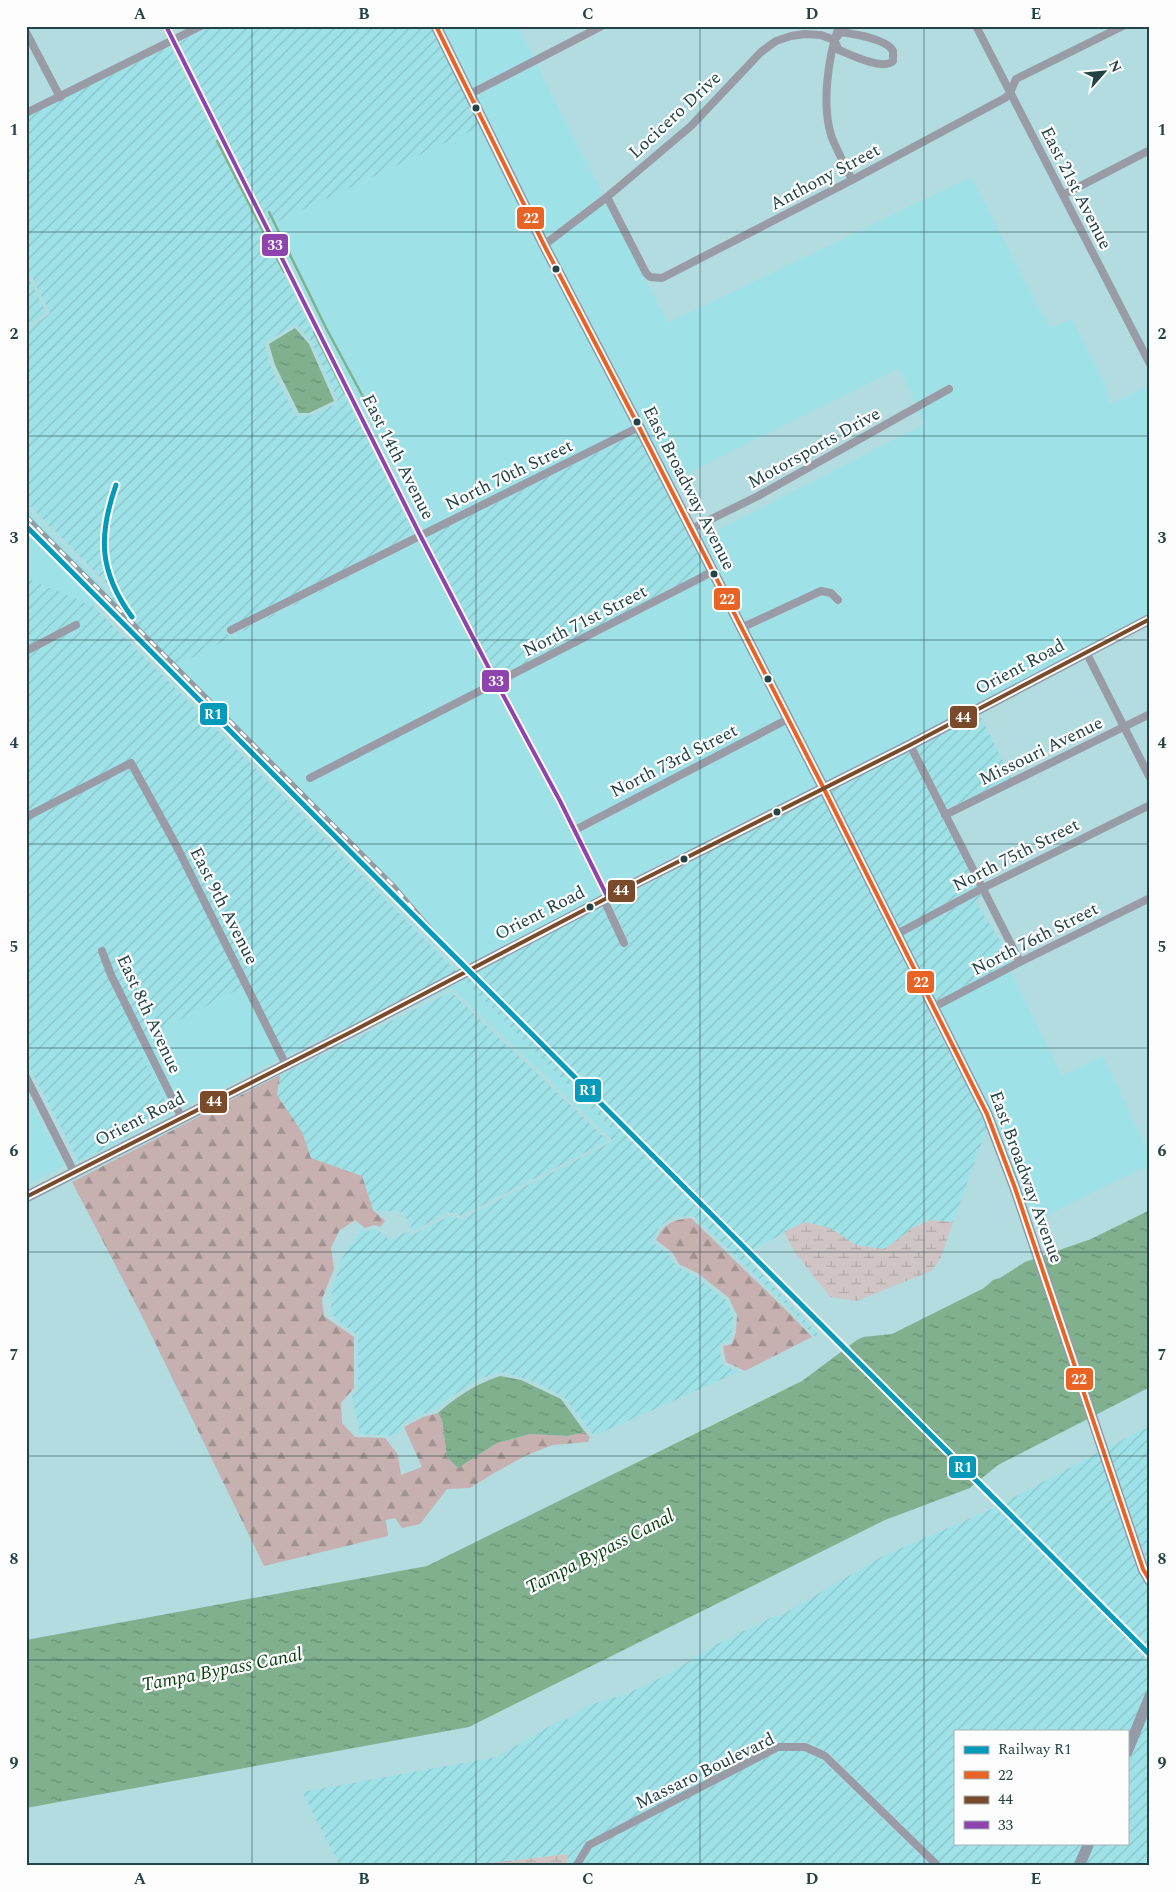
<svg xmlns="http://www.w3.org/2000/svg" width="1176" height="1892" font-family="Spectral,serif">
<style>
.built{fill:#9ee2e8}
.industrial{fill:url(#industrial-furrows);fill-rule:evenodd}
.forest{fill:url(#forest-firs)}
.wetland{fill:url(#wetland-marsh)}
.water{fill:url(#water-ripples)}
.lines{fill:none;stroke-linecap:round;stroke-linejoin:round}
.stream{stroke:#81b08f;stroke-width:2.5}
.street{stroke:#999ca7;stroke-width:8}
.secondary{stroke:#939ba6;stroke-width:11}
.rail-casing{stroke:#909ba3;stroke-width:4.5}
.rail{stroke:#fdfdfd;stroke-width:2.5;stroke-dasharray:8;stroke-linecap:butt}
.bus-1-casing{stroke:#fdfdfd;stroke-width:8}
.bus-2-casing{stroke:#fdfdfd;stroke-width:8}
.bus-3-casing{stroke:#fdfdfd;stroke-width:8}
.bus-1{stroke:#e86324;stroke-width:4}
.bus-2{stroke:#7a4b2a;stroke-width:4}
.bus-3{stroke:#8e44ad;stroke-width:4}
.rail-1-casing{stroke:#fdfdfd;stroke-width:9}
.rail-1{stroke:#059aba;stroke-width:5}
.grid{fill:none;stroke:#234346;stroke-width:1;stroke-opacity:0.55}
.bus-dot{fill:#234346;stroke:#fdfdfd;stroke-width:2}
.labels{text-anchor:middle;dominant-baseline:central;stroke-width:4.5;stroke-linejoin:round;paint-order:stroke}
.street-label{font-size:18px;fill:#234346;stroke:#fdfdfd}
.water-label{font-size:19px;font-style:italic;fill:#083f0e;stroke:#fdfdfd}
.line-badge{stroke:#fdfdfd;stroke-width:2}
.badge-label{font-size:14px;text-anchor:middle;font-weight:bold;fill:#fff}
.neatline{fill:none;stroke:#234346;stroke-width:2}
.grid-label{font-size:16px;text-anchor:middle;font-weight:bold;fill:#234346}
</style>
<defs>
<pattern id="industrial-furrows" width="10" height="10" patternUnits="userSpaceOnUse" patternTransform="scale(1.25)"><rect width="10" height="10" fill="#9ee2e8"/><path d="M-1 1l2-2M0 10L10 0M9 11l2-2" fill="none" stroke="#88c3c8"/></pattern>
<pattern id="forest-firs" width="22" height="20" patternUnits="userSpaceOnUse" patternTransform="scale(1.25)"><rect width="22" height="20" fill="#c6b1b0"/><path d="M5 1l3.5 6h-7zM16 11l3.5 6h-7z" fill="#a09291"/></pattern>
<pattern id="wetland-marsh" width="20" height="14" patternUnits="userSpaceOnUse" patternTransform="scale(1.25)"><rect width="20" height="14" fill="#cfc5c4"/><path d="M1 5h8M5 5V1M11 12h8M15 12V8" fill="none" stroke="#b1aaaa"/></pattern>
<pattern id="water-ripples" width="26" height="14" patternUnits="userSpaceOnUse" patternTransform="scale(1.25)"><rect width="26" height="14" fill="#81b08f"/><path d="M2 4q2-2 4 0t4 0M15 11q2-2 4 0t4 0" fill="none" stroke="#699177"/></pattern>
</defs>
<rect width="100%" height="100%" fill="#b2dce0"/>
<g class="built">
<polygon points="441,26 518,26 534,57 473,89"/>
<polygon points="537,65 603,194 546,238 476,96"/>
<polygon points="481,126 633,426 423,530 270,225"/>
<polygon points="971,177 1050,328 1072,319 1105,383 1110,404 1150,385 1150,615 826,783 747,630 821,596 828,597 838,606 844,599 834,590 820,588 743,623 701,539 924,424 918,411 955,390 951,383 915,403 899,368 672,481 549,246 605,203 668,323"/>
<polygon points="26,508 107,590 93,606 26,578"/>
<polygon points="419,542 490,681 305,776 308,783 494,688 556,803 602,896 460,969 164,672"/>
<polygon points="710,578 782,718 577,824 502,684"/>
<polygon points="786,725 818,788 610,892 581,832"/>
<polygon points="1011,971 1062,1076 1103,1056 1150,1155 1150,1165 1031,1223 939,1009"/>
<polygon points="462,978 613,1131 606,1134 452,988 359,1032"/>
<polygon points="243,987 280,1059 172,1113 135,1043"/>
<polygon points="26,1092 64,1166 26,1185"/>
</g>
<g class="industrial">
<polygon points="210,26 430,26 481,126 270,225 179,42"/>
<path d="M170 46 414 534 225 629 229 636 419 542 164 672 98 605 111 591 110 587 26 502V332L50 313 26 265V117ZM297 325 312 342 338 400 336 404 309 416H296L271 367 265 345 267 341 293 326Z"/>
<polygon points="26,273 46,312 26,328"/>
<polygon points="637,433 706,571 498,677 426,537"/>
<polygon points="26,578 93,606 306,819 459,974 280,1059 243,987 135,1043 172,1113 79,1162 26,1061"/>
<polygon points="979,713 1011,778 947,809 916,747"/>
<polygon points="908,751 977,886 900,928 830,791"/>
<polygon points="822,795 929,1010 927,1011 973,1097 987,1128 953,1222 930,1220 912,1228 892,1244 883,1249 856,1245 830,1228 804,1222 744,1255 819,1335 815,1337 792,1310 694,1216 673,1217 659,1227 653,1242 669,1255 676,1266 696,1277 726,1300 733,1316 732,1332 729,1341 721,1343 719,1347 722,1364 738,1372 594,1436 564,1397 530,1380 501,1372 483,1378 468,1386 451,1397 435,1410 422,1414 403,1424 401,1429 394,1436 360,1434 352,1396 358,1388 358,1336 339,1321 331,1313 332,1291 342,1258 361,1230 365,1232 374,1229 378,1230 390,1240 409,1231 411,1234 414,1234 449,1216 462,1219 611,1142 611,1138 606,1134 613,1130 462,978 602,906 622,948 630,945 610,902"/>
<polygon points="980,894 982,896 975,901 1013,961 936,1002 903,935"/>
<polygon points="451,992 608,1141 461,1216 449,1212 413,1231 403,1212 373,1210 362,1176 311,1158 302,1132 277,1095 280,1075"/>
<polygon points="1150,1426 1150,1571 1107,1448"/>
<polygon points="1099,1452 1139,1571 1150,1590 1150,1684 1127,1741 1127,1731 955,1731 955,1843 1084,1843 1074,1866 944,1866 829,1753 806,1742 777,1744 587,1842 571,1866 566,1866 568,1854 465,1866 340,1866 302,1792 497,1757 566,1717 568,1720 586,1706 629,1693 668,1674 719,1643 775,1616 780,1616 883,1556 994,1508"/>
<polygon points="1150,1708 1150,1866 1084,1866 1093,1843 1127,1843 1127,1764"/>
<polygon points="779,1751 804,1751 822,1760 931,1866 581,1866 592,1848"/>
</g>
<g class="forest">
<polygon points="280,1075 277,1095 302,1132 311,1158 362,1176 373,1210 385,1221 380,1227 374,1225 365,1228 355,1220 339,1231 331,1248 334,1269 322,1299 324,1316 354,1337 354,1388 341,1403 342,1423 355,1437 385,1438 398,1455 401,1475 422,1467 404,1427 423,1417 438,1413 442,1420 447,1457 458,1468 497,1443 530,1434 568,1436 585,1432 590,1437 588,1442 553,1445 527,1455 494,1473 470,1488 447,1489 420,1524 402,1528 395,1518 386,1520 388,1536 264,1566 144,1320 72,1182"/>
<path d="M691 1218 789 1313 812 1337 745 1371 726 1362 723 1346 732 1344 736 1332 737 1315 729 1298 699 1274 679 1264 672 1252 656 1240C665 1222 673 1220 691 1218Z"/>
</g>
<g class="wetland">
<polygon points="930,1220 953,1222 940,1260 931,1271 857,1301 830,1297 794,1251 784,1232 804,1222 830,1228 856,1245 883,1249 892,1244 912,1228"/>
<polygon points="568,1854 566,1866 465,1866"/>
</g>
<g class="water">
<polygon points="295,328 309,344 334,401 309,413 299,413 275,365 269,344"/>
<polygon points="1150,1210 1150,1387 998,1465 970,1488 885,1520 469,1727 26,1808 26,1640 427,1566 802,1381 857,1340 863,1337 892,1334 984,1288 993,1280 1000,1278 1025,1262 1091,1239"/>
<path d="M500 1376 521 1380 561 1399 585 1432 568 1436 530 1434 497 1443 458 1468 447 1457 442 1420 438 1413C457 1396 476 1384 500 1376Z"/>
</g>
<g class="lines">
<g class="stream">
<polyline points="217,141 284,272"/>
<polyline points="269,212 326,328 375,419"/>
<polyline points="314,332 345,393"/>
</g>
<g class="street">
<polyline points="166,26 420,535 496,682 560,801 608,898"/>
<path d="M839 26C828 57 821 106 832 138 838 152 845 166 852 180"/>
<polyline points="976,26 1150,364"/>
<polyline points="26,32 60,97"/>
<polyline points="470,94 602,26"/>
<polyline points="26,113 201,26"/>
<polyline points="1063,195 1150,150"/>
<polyline points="607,197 646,273 650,277 662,278 852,180 1005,98 1010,93 1016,79 1123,26"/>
<path d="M544 245 607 197 691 126 761 52 776 41 791 36 805 34 821 35 834 40 841 32C854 34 887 39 893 51V61C883 71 851 55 839 50L834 40"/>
<polyline points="691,529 758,496 949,389"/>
<polyline points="741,628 821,591 831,593 838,600"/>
<polyline points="231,630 639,427"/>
<polyline points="26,651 76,625"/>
<polyline points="1086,652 1150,778"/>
<polyline points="910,745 1020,962"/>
<polyline points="310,778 712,572"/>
<polyline points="945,815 1150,714"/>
<polyline points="26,817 131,763 176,845 286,1065"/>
<polyline points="575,830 788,719"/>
<polyline points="604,900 624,943"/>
<polyline points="897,934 983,888 1150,805"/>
<polyline points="102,951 111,975 182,1118"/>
<polyline points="934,1007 1020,962 1150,898"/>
<polyline points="26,1077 74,1172"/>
<polyline points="576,1866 589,1845 778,1747 805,1747 825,1756 938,1866"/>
</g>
<g class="secondary">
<polyline points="436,26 544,245 639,427 824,789 987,1114 1015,1188 1143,1569 1150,1581"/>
<polyline points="26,1197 353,1031 630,886 910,745 1150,619"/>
<polyline points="1127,1752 1150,1696"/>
<polyline points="1079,1866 1089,1843"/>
</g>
<defs>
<g id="rail">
<path d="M116 485C101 528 97 569 126 608"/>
<polyline points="26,516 393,885 453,955"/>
</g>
</defs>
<use href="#rail" class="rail-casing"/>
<use href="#rail" class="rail"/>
<defs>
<polyline id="bus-1" points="436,26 544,245 639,427 824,789 987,1114 1015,1188 1143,1569 1150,1581"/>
<polyline id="bus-2" points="26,1197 353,1031 630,886 910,745 1150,619"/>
<polyline id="bus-3" points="166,26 420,535 496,682 560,801 608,898"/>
</defs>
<use href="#bus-1" class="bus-1-casing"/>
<use href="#bus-2" class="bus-2-casing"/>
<use href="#bus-3" class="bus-3-casing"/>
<use href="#bus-1" class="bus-1"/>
<use href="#bus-2" class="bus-2"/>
<use href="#bus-3" class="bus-3"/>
<defs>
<g id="rail-1">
<path d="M116 485C98 536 99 572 132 617"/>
<polyline points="26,526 1150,1655"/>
</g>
</defs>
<use href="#rail-1" class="rail-1-casing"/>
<use href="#rail-1" class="rail-1"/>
</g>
<path class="grid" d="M252 26V1866M476 26V1866M700 26V1866M924 26V1866M26 232H1150M26 436H1150M26 640H1150M26 844H1150M26 1048H1150M26 1252H1150M26 1456H1150M26 1660H1150"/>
<g class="bus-dot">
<circle cx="476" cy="108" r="4.5"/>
<circle cx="556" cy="269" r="4.5"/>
<circle cx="637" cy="422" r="4.5"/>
<circle cx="714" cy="574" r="4.5"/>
<circle cx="768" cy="679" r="4.5"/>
<circle cx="777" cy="812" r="4.5"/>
<circle cx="684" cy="859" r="4.5"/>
<circle cx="590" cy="907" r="4.5"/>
</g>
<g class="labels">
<g class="street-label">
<text transform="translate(675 115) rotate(-43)">Locicero Drive</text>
<text transform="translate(825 177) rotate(-28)">Anthony Street</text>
<text transform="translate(1076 188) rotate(63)">East 21st Avenue</text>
<text transform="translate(814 448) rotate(-29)">Motorsports Drive</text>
<text transform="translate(398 457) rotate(63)">East 14th Avenue</text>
<text transform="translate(509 475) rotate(-26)">North 70th Street</text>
<text transform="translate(689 488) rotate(63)">East Broadway Avenue</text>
<text transform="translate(585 621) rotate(-27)">North 71st Street</text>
<text transform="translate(1020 667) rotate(-28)">Orient Road</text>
<text transform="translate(1041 751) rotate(-26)">Missouri Avenue</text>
<text transform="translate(674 761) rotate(-27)">North 73rd Street</text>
<text transform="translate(1016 855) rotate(-27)">North 75th Street</text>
<text transform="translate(224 906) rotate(63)">East 9th Avenue</text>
<text transform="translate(540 913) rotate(-27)">Orient Road</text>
<text transform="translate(1035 939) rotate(-27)">North 76th Street</text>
<text transform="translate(149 1014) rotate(65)">East 8th Avenue</text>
<text transform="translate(140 1119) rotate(-27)">Orient Road</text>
<text transform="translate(1026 1177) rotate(70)">East Broadway Avenue</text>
<text transform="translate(705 1771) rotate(-26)">Massaro Boulevard</text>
</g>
<g class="water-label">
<text transform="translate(600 1552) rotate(-27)">Tampa Bypass Canal</text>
<text transform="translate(222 1670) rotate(-11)">Tampa Bypass Canal</text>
</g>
</g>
<g class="line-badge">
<rect x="516" y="206" width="29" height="24" rx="5" fill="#e86324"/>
<rect x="261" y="233" width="28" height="24" rx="5" fill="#8e44ad"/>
<rect x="713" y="587" width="28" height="24" rx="5" fill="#e86324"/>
<rect x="481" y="669" width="29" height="24" rx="5" fill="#8e44ad"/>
<rect x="199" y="702" width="29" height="24" rx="5" fill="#059aba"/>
<rect x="949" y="705" width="29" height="24" rx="5" fill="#7a4b2a"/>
<rect x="607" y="879" width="29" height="24" rx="5" fill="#7a4b2a"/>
<rect x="906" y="970" width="29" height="24" rx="5" fill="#e86324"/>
<rect x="574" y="1078" width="28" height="25" rx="5" fill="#059aba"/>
<rect x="199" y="1090" width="29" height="24" rx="5" fill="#7a4b2a"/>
<rect x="1065" y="1367" width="29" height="24" rx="5" fill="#e86324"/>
<rect x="948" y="1455" width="29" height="24" rx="5" fill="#059aba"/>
</g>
<g class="badge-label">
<text x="531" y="223">22</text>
<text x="275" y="250">33</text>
<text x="727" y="604">22</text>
<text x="496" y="686">33</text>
<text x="213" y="719">R1</text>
<text x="963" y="722">44</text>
<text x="621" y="895">44</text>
<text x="921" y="987">22</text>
<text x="588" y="1095">R1</text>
<text x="214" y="1106">44</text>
<text x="1079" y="1384">22</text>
<text x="963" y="1472">R1</text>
</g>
<rect width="1176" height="1892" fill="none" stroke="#fdfdfd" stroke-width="55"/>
<rect x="954" y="1730" width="175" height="115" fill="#fdfdfd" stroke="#a6b3b4"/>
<rect x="964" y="1746" width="25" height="8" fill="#059aba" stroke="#a6b3b4"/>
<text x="998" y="1754" font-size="15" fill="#234346">Railway R1</text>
<rect x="964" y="1771" width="25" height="8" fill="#e86324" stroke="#a6b3b4"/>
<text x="998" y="1780" font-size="15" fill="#234346">22</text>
<rect x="964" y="1796" width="25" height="8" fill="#7a4b2a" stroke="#a6b3b4"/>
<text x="998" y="1804" font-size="15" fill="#234346">44</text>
<rect x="964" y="1821" width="25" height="8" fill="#8e44ad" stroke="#a6b3b4"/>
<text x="998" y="1830" font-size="15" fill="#234346">33</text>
<g transform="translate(1104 72) rotate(63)" stroke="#fdfdfd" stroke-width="4" paint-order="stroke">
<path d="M0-4L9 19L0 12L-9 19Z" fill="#234346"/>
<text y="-8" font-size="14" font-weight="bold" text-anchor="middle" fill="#234346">N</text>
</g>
<rect x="28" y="28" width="1120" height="1836" class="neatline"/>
<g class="grid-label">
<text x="140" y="19">A</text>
<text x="364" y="19">B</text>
<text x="588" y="19">C</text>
<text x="812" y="19">D</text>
<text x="1036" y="19">E</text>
<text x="14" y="135">1</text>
<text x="1162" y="135">1</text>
<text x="14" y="339">2</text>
<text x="1162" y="339">2</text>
<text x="14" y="543">3</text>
<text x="1162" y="543">3</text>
<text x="14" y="748">4</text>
<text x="1162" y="748">4</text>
<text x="14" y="952">5</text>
<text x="1162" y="952">5</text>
<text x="14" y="1156">6</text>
<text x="1162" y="1156">6</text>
<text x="14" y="1360">7</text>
<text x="1162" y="1360">7</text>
<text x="14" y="1564">8</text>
<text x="1162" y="1564">8</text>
<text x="14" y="1768">9</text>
<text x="1162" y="1768">9</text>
<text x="140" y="1884">A</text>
<text x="364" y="1884">B</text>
<text x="588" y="1884">C</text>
<text x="812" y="1884">D</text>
<text x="1036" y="1884">E</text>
</g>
</svg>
